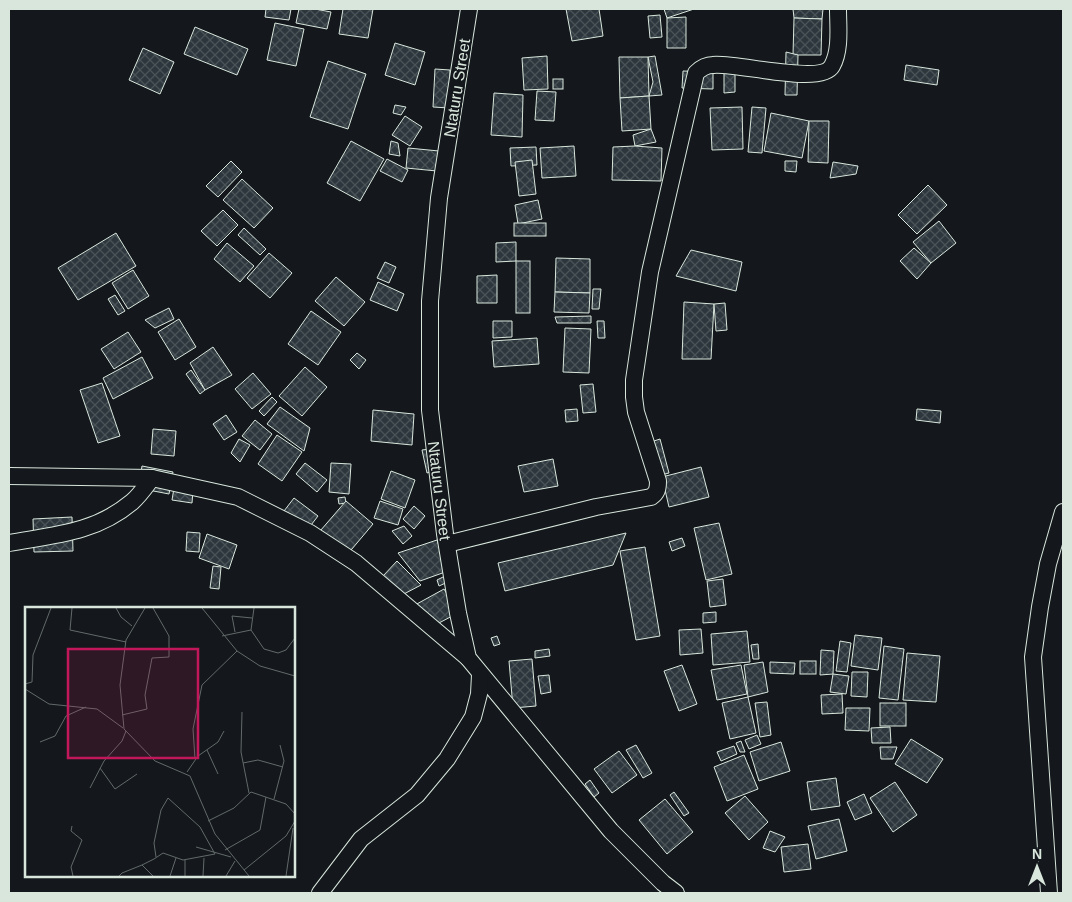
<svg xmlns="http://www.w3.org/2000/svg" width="1072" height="902" font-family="Arial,sans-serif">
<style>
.building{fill:url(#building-cross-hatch);stroke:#d8e6dc}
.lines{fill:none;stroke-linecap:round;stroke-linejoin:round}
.minor-casing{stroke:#d8e6dc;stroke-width:18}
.minor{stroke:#14181c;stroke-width:16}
.labels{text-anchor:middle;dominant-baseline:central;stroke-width:4;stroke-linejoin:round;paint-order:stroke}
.street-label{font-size:16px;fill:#d8e6dc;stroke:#14181c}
.inset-road{fill:none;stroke:#626a69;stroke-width:1}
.view{fill:#c2185b;fill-opacity:0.15;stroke:#c2185b;stroke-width:2.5}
.inset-edge{fill:none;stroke:#d8e6dc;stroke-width:2.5}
</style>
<defs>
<pattern id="building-cross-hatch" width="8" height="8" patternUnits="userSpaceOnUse" patternTransform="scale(1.25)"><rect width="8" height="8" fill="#2c363c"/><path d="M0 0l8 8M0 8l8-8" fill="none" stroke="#4a5358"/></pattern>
</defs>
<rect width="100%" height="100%" fill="#14181c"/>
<g class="building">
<polygon points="266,9 291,9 289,20 265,17"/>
<polygon points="299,9 315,9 331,12 327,29 296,23"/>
<polygon points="343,9 373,9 368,38 339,34"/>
<polygon points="566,9 599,9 603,36 572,41"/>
<polygon points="664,9 694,9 667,18"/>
<polygon points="793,9 823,9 822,19 794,18"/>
<polygon points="660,15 662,37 650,38 648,16"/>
<polygon points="686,17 686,48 667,48 667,18"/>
<polygon points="794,18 822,19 821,55 793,55"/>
<polygon points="275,23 304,29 296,66 267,60"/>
<polygon points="195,27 248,49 237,75 184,54"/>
<polygon points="395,43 425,52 415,85 385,75"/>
<polygon points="143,48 174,62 160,94 129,80"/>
<polygon points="786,52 798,55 797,95 785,95"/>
<polygon points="547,56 548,89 524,90 522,58"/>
<polygon points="655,56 662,95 649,96 653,82 648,57"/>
<polygon points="619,57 648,57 649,96 620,98"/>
<polygon points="328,61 366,74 348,129 310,117"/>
<polygon points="906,65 939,70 937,85 904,80"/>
<polygon points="435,69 450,70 449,108 433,107"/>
<polygon points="724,70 735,70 735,92 724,93"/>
<polygon points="683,71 713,72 713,89 682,88"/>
<rect x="553" y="79" width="10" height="10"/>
<polygon points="537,91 556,92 554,121 535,120"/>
<polygon points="494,93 523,95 522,137 491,135"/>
<polygon points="649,96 651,129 622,131 620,98"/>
<polygon points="395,105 406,107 401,115 393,113"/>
<polygon points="742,107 743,149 712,150 710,108"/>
<polygon points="752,107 766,108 762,153 748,152"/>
<polygon points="771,113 809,121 802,158 764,151"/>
<polygon points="405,116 422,127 410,146 392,135"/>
<polygon points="809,121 829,121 828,163 808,162"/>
<polygon points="651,129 656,142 635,146 633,135"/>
<polygon points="351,141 384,159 360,201 327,183"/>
<polygon points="391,141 398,143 400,156 389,154"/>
<polygon points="574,146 576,176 542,178 540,148"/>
<polygon points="635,146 662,148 661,181 612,180 613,147"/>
<polygon points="536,147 537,165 511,166 510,148"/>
<polygon points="408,148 439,151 437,171 406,168"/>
<polygon points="387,159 408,170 402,182 380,171"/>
<polygon points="532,160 536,194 519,196 515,162"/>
<polygon points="231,161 242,172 218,197 206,186"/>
<polygon points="785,161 797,161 796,172 785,171"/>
<polygon points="833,162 858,166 856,174 830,178"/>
<polygon points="242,179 273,208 254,228 223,200"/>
<polygon points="928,185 947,205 917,234 898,215"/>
<polygon points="538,200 542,219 518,224 515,205"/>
<polygon points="223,210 238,225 217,246 201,231"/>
<polygon points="939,221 956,243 931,263 913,242"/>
<rect x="514" y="223" width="32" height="13"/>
<polygon points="244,228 266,249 260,255 238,235"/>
<polygon points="116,233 136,266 78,300 58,268"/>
<polygon points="516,242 516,261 496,262 496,243"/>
<polygon points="227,243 254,266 240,282 214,259"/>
<polygon points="914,248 931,263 917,279 900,261"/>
<polygon points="691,250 742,262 736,291 676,276"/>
<polygon points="269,253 292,273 270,298 247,278"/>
<polygon points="556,258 590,259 590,293 555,292"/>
<rect x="516" y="261" width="14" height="52"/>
<polygon points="385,262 396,267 389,283 377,278"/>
<polygon points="133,270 149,296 128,309 112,283"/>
<polygon points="497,275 497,303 477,303 477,276"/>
<polygon points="336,277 365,302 344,326 315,301"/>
<polygon points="378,282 404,294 397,311 370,300"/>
<polygon points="593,289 601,289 599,309 592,309"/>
<polygon points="555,292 590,293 589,313 554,312"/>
<polygon points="115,295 125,311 118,315 108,299"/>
<polygon points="684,302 714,304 711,359 682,359"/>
<polygon points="725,303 727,330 716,331 714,304"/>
<polygon points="169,308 174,319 155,328 145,320"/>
<polygon points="311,311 341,332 318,365 288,344"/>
<polygon points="591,316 591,323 557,323 555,317"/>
<polygon points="179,319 196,347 175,360 158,332"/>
<polygon points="493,321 512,321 512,337 493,338"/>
<polygon points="597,321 604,321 605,338 598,338"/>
<polygon points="565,328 591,329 589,373 563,372"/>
<polygon points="128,332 141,352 114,369 101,349"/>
<polygon points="537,338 539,364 494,367 492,341"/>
<polygon points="213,347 232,375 205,390 190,363"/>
<polygon points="357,353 366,360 359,369 350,360"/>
<polygon points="142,357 153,378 113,399 103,378"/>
<polygon points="305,367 327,387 302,416 279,396"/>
<polygon points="191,370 205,390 200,394 186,374"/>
<polygon points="253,373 271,394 252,409 235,389"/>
<polygon points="102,383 120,436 98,443 80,390"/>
<polygon points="593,384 596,412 583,413 580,385"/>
<polygon points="272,397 277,402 264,416 259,411"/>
<polygon points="280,407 310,428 304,451 267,424"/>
<polygon points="577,409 578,421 566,422 565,410"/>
<polygon points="917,409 941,411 940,423 916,420"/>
<polygon points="373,410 414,414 412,445 371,441"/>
<polygon points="226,415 237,432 224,440 213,424"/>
<polygon points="255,420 272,434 260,450 242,436"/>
<polygon points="153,429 176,431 174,456 151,454"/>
<polygon points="277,435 302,452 282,481 258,464"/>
<polygon points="239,439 250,445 240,462 231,453"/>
<polygon points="660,439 669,473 661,475 651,442"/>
<polygon points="430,449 434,471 427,473 422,450"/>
<polygon points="553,459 558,486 524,492 518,466"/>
<polygon points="305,463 327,480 317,492 296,474"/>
<polygon points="331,463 351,464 349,494 329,492"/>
<polygon points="142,466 173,472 169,494 138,488"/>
<polygon points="701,467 709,497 669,507 662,477"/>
<polygon points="391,471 415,480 405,508 381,499"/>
<polygon points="174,488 193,491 192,503 172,500"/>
<polygon points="345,497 346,503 339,504 338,498"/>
<polygon points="294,498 318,516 308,529 284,511"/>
<polygon points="346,501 373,524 341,562 314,538"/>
<polygon points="380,501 403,509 398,525 374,518"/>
<polygon points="414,506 425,516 414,529 403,519"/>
<polygon points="72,517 73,551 34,552 33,519"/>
<polygon points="719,523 732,574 706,580 694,528"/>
<polygon points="404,526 412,536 403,544 392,531"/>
<polygon points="187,532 200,533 199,552 186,551"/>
<polygon points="626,533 613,565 505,591 498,563"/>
<polygon points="207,534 237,545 229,569 199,558"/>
<polygon points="682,538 685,546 672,551 669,542"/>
<polygon points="437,540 448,571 420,581 398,553"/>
<polygon points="645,547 660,636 636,640 620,551"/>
<polygon points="397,561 421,585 402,595 383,576"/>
<polygon points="213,566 221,567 219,589 210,588"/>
<polygon points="447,575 450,581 439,586 437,580"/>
<polygon points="723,579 726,605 710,607 707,581"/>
<polygon points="444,589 458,613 437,624 415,605"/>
<polygon points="716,612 716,622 703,623 703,613"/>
<polygon points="701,629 703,653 680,655 679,630"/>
<polygon points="747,631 750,662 713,665 711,634"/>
<polygon points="855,635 882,638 878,670 851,666"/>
<polygon points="497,636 500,644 494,646 491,638"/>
<polygon points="840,641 851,643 847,672 836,671"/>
<polygon points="758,644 759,659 753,659 751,645"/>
<polygon points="884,646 904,649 898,700 879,698"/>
<polygon points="549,649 550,656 535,658 535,651"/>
<polygon points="821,650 834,651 833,674 820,675"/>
<polygon points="907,653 940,656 936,702 903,700"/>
<polygon points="532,659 536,706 513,708 509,661"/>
<rect x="800" y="661" width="16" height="13"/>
<polygon points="763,662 768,692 748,697 744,665"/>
<polygon points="770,662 795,663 794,674 770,673"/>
<polygon points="682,665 697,704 679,711 664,671"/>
<polygon points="741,665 747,694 717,700 711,670"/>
<polygon points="852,672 868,672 867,697 851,696"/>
<polygon points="833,674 849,676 846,694 830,692"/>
<polygon points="549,675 551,692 541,694 538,676"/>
<polygon points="842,694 843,713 822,714 821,695"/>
<polygon points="748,697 756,733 730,739 722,703"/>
<polygon points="767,702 771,735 760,737 755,703"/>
<rect x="880" y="703" width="26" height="23"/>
<polygon points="846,708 870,708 869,731 845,730"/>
<polygon points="890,727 891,743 872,743 871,728"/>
<polygon points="757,735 761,744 749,749 745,740"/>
<polygon points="911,739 943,759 927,783 895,764"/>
<polygon points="741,741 745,752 740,752 736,743"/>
<polygon points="781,742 790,771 759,781 750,752"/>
<polygon points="636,745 652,773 643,778 626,750"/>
<polygon points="734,746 737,754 721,761 717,752"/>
<polygon points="880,747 897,747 893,759 881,759"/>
<polygon points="619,751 637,775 612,793 594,769"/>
<polygon points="744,755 758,789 727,801 714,767"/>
<polygon points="836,778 840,806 811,810 807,782"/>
<polygon points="590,780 599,793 594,797 585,784"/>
<polygon points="895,782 917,815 893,832 870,798"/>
<polygon points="674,792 689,813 684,816 670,795"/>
<polygon points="864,794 872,813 855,820 847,802"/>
<polygon points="745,796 768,822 749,840 725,813"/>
<polygon points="665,799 693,832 667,854 639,820"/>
<polygon points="839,819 847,851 816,859 808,826"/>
<polygon points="770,831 785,837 775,852 763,848"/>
<polygon points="808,844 811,869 784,872 781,847"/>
</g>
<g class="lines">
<defs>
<g id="minor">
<path id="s1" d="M469 9 439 198 430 301V410L445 534 458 613 468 658 611 831 663 883 676 893"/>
<polyline points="9,476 152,478 238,497 310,533 356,563 468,658"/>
<path d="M9 543C54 535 95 533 132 502 140 495 146 486 152 478"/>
<path d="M447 544 596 507 651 497C657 493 658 489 658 481L636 412 634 397V380L650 272 696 73C701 68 706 65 713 65 735 62 821 86 832 66 841 50 838 26 838 9"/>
<polyline points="320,893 361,839 417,795 447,759 473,717 479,694 480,675"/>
<polyline points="1049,893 1033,657 1040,607 1048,564 1063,512"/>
</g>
</defs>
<use href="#minor" class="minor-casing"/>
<use href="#minor" class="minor"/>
</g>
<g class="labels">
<g class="street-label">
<text transform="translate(457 88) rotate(-81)">Ntaturu Street</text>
<text stroke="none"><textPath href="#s1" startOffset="485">Ntaturu Street</textPath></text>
</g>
</g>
<g transform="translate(25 607)">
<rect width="270" height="270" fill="#14181c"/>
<path class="inset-road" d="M47 1 45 23 101 35M91 1 96 10 107 19M120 1 101 33 95 78 99 122 130 154 165 169 190 227 224 269M177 1 212 44 235 59 270 69M229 1 226 23 239 42 253 46 261 43 270 31M210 25 207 9 227 11M197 29 226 23M0 77 7 75 8 48 26 1M0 82 24 97 72 102 98 121M217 105 216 145 224 186M97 108 122 102 120 88 127 51 144 50V29L128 1M15 135 30 129 41 109 61 100M182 143 193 167M170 152 168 122 177 78 212 44M218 156 233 153 258 160M75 161 90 182 112 167M162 165 173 149 193 135 199 124M65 181 79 154 97 134 101 124M249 192 259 154 255 138M183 214 209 201 226 185 261 197 270 207M47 219 46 224 57 233 46 260 48 269M171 240 206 250M200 243 235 223 241 190M160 253V269M117 258 128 269M219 263 261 229 270 214M94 269 97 266 117 258 129 252 138 246 158 253 190 247 175 220 143 191 136 203 129 236 131 250M145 269 151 251M178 269 179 251M201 269 210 254M261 269 268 221"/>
<path class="view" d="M43 42H173V151H43Z"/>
<rect width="270" height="270" class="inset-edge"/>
</g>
<rect width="1072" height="902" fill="none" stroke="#d8e6dc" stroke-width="20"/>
<g transform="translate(1037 867)" stroke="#14181c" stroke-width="4" paint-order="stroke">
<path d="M0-4L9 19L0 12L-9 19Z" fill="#d8e6dc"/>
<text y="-8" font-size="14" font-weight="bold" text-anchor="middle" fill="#d8e6dc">N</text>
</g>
</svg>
